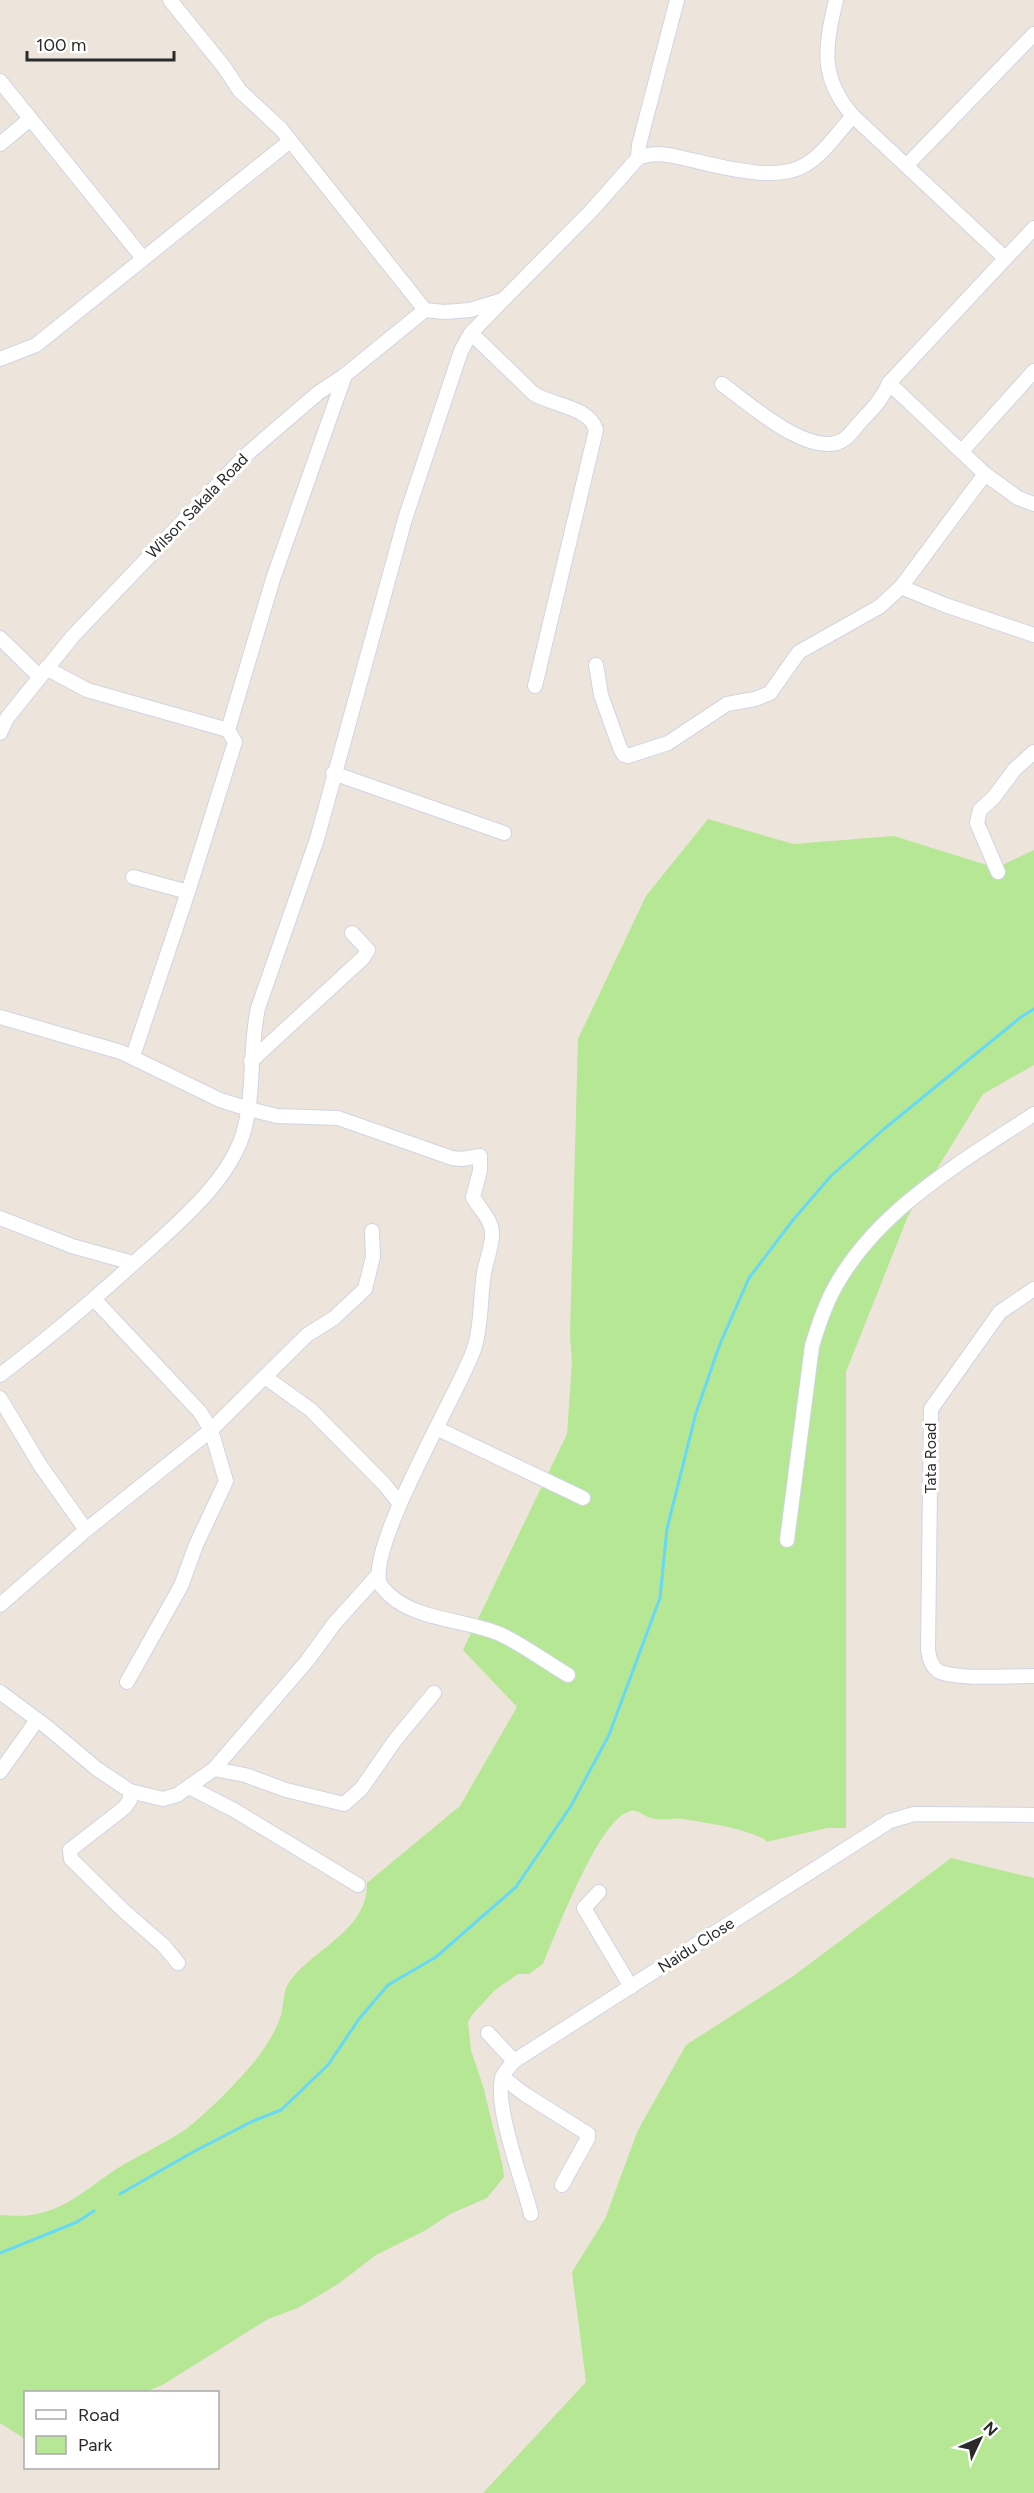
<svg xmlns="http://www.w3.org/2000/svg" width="1034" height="2493" font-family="Figtree,sans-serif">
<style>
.green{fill:#b6e794}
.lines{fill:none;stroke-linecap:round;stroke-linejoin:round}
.stream{stroke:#67d9f6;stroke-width:3}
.minor-casing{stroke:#d0d5e4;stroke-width:16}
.minor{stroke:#fff;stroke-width:14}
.labels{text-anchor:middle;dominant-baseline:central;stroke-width:6;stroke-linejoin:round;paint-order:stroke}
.street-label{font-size:16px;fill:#2a2a2a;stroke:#fff}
</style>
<rect width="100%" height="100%" fill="#ede4db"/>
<g class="green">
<path d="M708 819 793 844 894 836 996 868 1034 850V1065L983 1094 908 1216 846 1372V1828H827L766 1842V1840C740 1827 712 1824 683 1819 673 1818 660 1821 651 1818 643 1816 639 1809 630 1811 598 1820 557 1932 543 1964L529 1974H518L495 1990 472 2015 468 2022 471 2050 483 2086 503 2167 504 2177 487 2198 450 2214 426 2230 376 2255 338 2284 298 2308 268 2319 164 2384 146 2392H26L25 2439 0 2423V2215C16 2216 29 2217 45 2212 72 2204 92 2185 115 2170 138 2155 163 2145 186 2129 207 2113 237 2083 254 2062 265 2049 276 2031 281 2015 284 2005 283 1992 288 1984 311 1949 368 1932 367 1883L460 1806 517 1707 463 1650 567 1434 572 1361 570 1335 578 1039 646 896Z"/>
<polygon points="951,1858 1034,1878 1034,2493 483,2493 586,2382 572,2272 605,2219 638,2130 686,2045 792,1977"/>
</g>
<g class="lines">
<g class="stream">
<polyline points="120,2194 193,2152 253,2121 281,2110 328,2065 359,2019 388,1985 436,1957 516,1887 571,1806 609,1735 660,1598 667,1529 696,1413 720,1344 749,1278 793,1220 831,1176 884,1129 1021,1017 1034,1009"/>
<polyline points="0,2253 77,2222 94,2211"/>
</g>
<defs>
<g id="minor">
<path d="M170 0 224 67 240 91 281 129 425 310 444 312 470 310 503 300 592 210 638 158C655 151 670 155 687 159 718 166 776 183 805 165 824 154 838 132 853 116"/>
<path d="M836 0C825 47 819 77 853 116L1005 258"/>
<polyline points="0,81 142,257"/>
<polyline points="0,144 30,119"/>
<polyline points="638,158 639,145 677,0"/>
<polyline points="907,165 1034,34"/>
<path d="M471 333 534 394C552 405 590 407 596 430L535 686"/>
<polyline points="0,359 36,345 290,141"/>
<polyline points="889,383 985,474 1018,498 1034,504"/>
<path d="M722 384C747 402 811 460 843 440 850 436 856 426 862 420 873 409 883 398 889 383L1034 228"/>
<polyline points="962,451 1034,371"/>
<polyline points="901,587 945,605 1034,635"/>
<polyline points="0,638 40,677"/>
<polyline points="596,665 601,695 620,748 624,755 628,756 668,743 727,704 755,699 770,693 799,652 879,607 901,587 985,474"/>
<polyline points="46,668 87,690 228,730 235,742 188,892 133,1056"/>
<polyline points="228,730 273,579 345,375"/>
<polyline points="0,733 7,718 73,636 246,455 318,393 345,375 425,310"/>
<polyline points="333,773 504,833"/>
<polyline points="998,872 977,823 980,810 994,797 1015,769 1034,752"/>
<polyline points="133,877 188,892"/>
<path d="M0 1017 121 1052 220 1100 249 1109 277 1116 338 1118 452 1158 462 1159 480 1156V1171L473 1197C479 1209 491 1218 492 1232 493 1245 486 1260 484 1273 480 1297 482 1325 474 1349 462 1387 359 1558 382 1587 409 1622 466 1618 502 1635 525 1646 546 1662 568 1675"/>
<polyline points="251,1061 363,958 368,950 352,933"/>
<polyline points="0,1218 72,1246 133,1263"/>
<path d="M1034 1289 1000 1312 931 1409 928 1650C929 1658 931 1666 938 1671 956 1680 1012 1676 1034 1676"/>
<polyline points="94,1299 200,1412 211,1430 226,1481 196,1545 181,1586 127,1682"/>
<path d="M0 1375C46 1340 90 1303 133 1264 171 1229 227 1185 243 1134 255 1094 249 1049 258 1008L317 839 405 519 461 351 471 333 503 300"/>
<polyline points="265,1377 311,1410 385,1485 400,1504"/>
<polyline points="0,1398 40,1465 86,1530"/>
<polyline points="436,1428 583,1498"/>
<path d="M787 1540 812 1346C818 1326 825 1305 835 1287 879 1208 962 1162 1034 1114"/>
<polyline points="0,1605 86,1530 211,1430 307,1335 334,1318 365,1289 373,1257 372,1231"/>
<polyline points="0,1692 47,1727 97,1769 130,1791 163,1799 177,1795 214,1769 307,1661 334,1624 378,1575"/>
<polyline points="214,1769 245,1775 286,1790 344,1804 361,1789 396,1739 434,1693"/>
<polyline points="0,1772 37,1720"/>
<polyline points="189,1787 234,1810 358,1885"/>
<polyline points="130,1791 130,1800 124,1808 70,1850 71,1859 125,1912 164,1946 178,1963"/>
<polyline points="599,1892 584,1908 631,1987"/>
<polyline points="488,2033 514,2061"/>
<polyline points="502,2077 526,2095 588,2134 588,2138 562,2185"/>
<path d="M531 2214C524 2185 492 2101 503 2076 505 2071 511 2065 514 2061L890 1821 914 1814 1034 1815"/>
</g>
</defs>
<use href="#minor" class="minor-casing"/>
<use href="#minor" class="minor"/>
</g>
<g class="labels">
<g class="street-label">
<text transform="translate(197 506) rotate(-46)">Wilson Sakala Road</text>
<text transform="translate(930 1458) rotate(-90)">Tata Road</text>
<text transform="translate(696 1945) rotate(-33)">Naidu Close</text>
</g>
</g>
<rect x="24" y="2391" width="195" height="78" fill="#ffffff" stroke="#aaaaaa" stroke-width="1.5"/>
<rect x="36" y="2410" width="30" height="9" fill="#ffffff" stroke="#aaaaaa" stroke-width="1.5"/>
<text x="78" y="2421" font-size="18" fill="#2a2a2a">Road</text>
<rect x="36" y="2436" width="30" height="18" fill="#b6e794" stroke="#aaaaaa" stroke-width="1.5"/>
<text x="78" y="2451" font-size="18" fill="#2a2a2a">Park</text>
<g transform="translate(980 2439) rotate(46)" stroke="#ffffff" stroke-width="4.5" paint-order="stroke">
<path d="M0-4.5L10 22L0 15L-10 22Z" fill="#2a2a2a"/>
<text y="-9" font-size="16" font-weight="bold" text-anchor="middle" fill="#2a2a2a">N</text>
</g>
<path d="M27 51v9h147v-9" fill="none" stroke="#2a2a2a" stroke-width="3"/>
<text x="36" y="51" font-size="18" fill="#2a2a2a" stroke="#ffffff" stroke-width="4.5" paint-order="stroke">100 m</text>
</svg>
